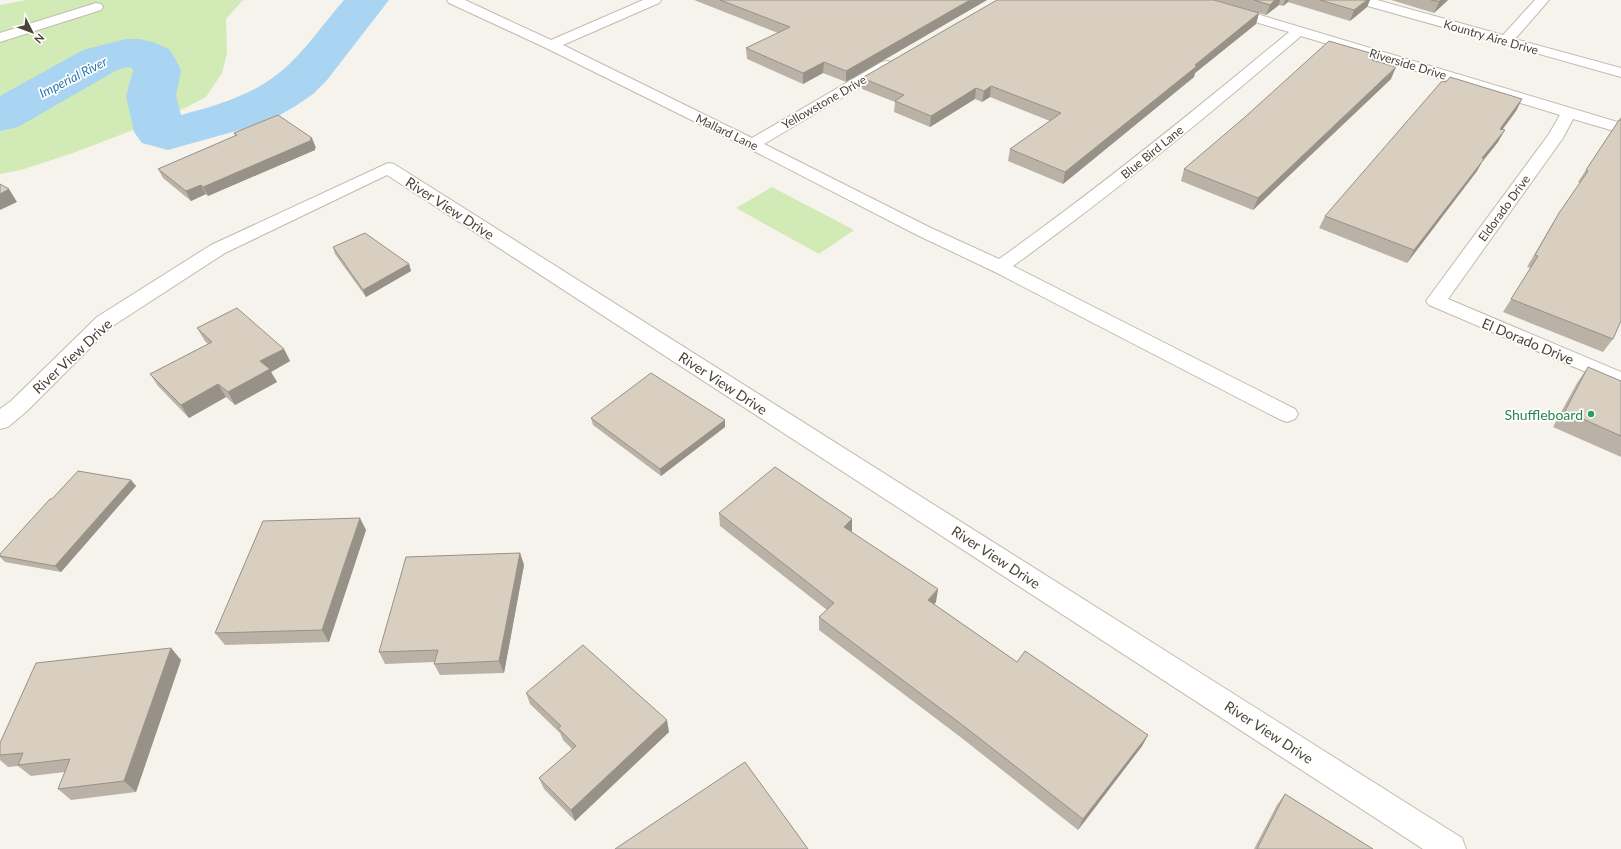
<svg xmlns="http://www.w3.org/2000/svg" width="1621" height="849" font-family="Lato,sans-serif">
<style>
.green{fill:#d2eab5}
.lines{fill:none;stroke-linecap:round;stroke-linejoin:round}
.river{fill:#a9d4f2;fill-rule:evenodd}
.minor-casing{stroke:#c2bbae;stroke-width:2}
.minor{fill:#fff;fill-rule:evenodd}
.wall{fill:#bab2a6}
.shaded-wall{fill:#979187}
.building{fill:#d8cfc1;stroke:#979187}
.leisure-dot{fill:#2e9e5b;stroke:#fff;stroke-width:1.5}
.labels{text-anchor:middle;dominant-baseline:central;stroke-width:3.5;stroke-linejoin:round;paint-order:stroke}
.far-street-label{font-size:12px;fill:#4b4439;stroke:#fff}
.far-water-label{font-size:13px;font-style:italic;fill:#2e7ab2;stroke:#fff}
.street-label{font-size:14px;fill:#4b4439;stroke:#fff}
.leisure-label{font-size:14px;fill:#27864d;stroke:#fff;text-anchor:end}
</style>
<rect width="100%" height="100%" fill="#f6f3ec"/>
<g class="green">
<polygon points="27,0 246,0 242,1 226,19 227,53 222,73 206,97 167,117 73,153 21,170 0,174 0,5"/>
<polygon points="772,187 854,230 819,254 736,208"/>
</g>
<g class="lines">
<path class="river" d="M344 0H389L327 80 313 94 297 105 280 115 243 129 168 150 142 143 134 132 126 96 133 71 132 68 128 67 117 70 18 127 0 131V96L83 50 126 39H140L156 43 170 50 176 60 181 71 176 96 181 115C215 106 251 96 279 73 304 53 322 25 344 0Z"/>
<defs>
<g id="minor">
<path d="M447 0H465L551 40 643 0H661L659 3 563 45 752 138 882 62 887 61 892 62 894 65 892 68 764 144 931 228 999 259C1099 188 1194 111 1289 32L1191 3 1189 0H1210L1621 123V133L1573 119 1563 138 1448 299 1621 372V387L1429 305 1426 301 1549 134 1560 115 1301 36C1208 116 1113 194 1013 266L1295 409 1298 414 1295 419 1287 422 1279 419 993 271 919 236 746 147 546 48 449 3Z"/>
<polygon points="1355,0 1377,0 1503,35 1535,0 1549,0 1515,39 1621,68 1621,77 1357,3"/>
<polygon points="96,3 101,4 103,7 101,10 0,42 0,33"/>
<polygon points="388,163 394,164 1462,838 1466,849 1423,849 387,175 225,253 111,327 27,411 8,427 0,429 0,409 11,401 97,317 211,245"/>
</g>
</defs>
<use href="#minor" class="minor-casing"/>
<use href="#minor" class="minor"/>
</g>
<g class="wall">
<polygon points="694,0 987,0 846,82 823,73 803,84 747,59 746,48 778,33"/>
<polygon points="1215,0 1370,0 1367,7 1350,21 1288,2 1283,6 1279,5 1266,15 1259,13 1256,24 1195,73 1194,77 1063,184 1008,161 1010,149 1050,121 990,97 982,102 975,99 930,127 894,112 895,102 862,89 862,78 1259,13"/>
<polygon points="1391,0 1448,0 1434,13"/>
<polygon points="1377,55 1375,61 1391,79 1253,210 1181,181 1184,169"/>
<polygon points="1522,99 1516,111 1502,130 1498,142 1482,162 1477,171 1407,263 1319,228 1325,216"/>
<polygon points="1621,117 1621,321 1613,339 1603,352 1503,312 1531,268 1527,267 1551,226 1559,213 1580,183 1578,182 1586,170"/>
<polygon points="234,133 316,148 315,148 315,150 208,196 206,194 191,201 163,178 158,169 235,136"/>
<polygon points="333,247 409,264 411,271 366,297 335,254"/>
<polygon points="197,328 284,349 290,361 271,372 277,382 235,405 226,397 189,418 158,386 150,374 208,344 205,341"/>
<polygon points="1588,367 1621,381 1621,457 1553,427 1577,383"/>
<polygon points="591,418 725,427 661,476 593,425"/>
<polygon points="131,480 136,486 61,572 5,562 0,557 0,554 52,499"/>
<polygon points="719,513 852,532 936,602 934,604 1017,662 1148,735 1142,746 1078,830 963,739 819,630 819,617 827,610 720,526"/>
<polygon points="366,530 329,642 225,645 215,633"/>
<polygon points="520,553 524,565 504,673 440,675 434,664 434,662 385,664 379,652"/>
<polygon points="171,648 181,660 136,792 71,800 58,789 65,772 31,776 18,766 8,767 0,760 0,743"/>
<polygon points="526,693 669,732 575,821 544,789 539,778 572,749 563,740 560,733 530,704"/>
<polygon points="1285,794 1373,849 1254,849 1277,805"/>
</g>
<g class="shaded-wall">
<polygon points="970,0 987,0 846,82 846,71"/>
<polygon points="1275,0 1280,0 1279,5 1266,15 1270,5"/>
<polygon points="1285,0 1289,0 1288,2 1283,6"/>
<polygon points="1367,0 1370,0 1367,7 1350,21 1354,10"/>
<polygon points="1441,0 1448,0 1434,13 1439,2"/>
<polygon points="1259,13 1256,24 1195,73 1194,77 1063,184 1065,172"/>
<polygon points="1377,55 1372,67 1372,60"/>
<polygon points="824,62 823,73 803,84 803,73"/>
<polygon points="1396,67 1391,79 1253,210 1258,198"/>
<polygon points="991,86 990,97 982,102 984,91"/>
<polygon points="976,88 975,99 930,127 931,116"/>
<polygon points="1522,99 1516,111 1494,141 1500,129"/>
<polygon points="1505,130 1498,142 1482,162 1477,171 1407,263 1414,250 1482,158"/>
<polygon points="312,138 316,148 315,148 315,150 208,196 203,187"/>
<polygon points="201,185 206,194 191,201 186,191"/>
<polygon points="9,189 17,202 0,210 0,194"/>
<polygon points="409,264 411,271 366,297 363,290"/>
<polygon points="284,349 290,361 271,372 277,382 235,405 228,392 260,361"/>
<polygon points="218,384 226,397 189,418 181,405"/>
<polygon points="725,420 725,427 661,476 660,469"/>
<polygon points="131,480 136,486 61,572 55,566"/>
<polygon points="360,518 366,530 329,642 322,630"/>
<polygon points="852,519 852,532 844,527"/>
<polygon points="520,553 524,565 504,673 499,661"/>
<polygon points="938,589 936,602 926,613 928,600"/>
<polygon points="171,648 181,660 136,792 124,781"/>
<polygon points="667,720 669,732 575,821 571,810"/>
<polygon points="1148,735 1142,746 1078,830 1083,819"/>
</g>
<g class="building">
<polygon points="720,0 970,0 846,71 824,62 803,73 746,48 790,27"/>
<polygon points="997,0 1214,0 1259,13 1195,65 1197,66 1065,172 1010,149 1061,113 991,86 984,91 976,88 931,116 895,101 904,95 862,78"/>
<polygon points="1254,0 1275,0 1270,5"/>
<polygon points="1320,0 1367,0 1354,10"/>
<polygon points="1431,0 1441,0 1439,2"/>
<polygon points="1329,41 1377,55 1372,60 1396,67 1258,198 1184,169 1245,117"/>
<polygon points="1450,77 1522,99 1500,129 1505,130 1482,158 1484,159 1414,250 1325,216 1442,81 1446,82"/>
<polygon points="278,115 312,138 310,139 312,140 203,187 201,185 186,191 158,169 237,135 234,133"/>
<polygon points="1619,120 1621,120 1621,321 1613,339 1511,299 1538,256 1535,255 1559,213 1588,171 1586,170"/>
<polygon points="0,184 9,189 0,194"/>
<polygon points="365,233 409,264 363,290 333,247"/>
<polygon points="237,308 284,349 260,361 270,369 228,392 218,384 181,405 150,374 212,342 197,328"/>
<polygon points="1588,367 1621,381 1621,436 1565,411"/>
<polygon points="651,373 725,420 660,469 591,418"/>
<polygon points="775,467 852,519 844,527 938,589 928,600 1017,662 1025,651 1148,735 1083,819 965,727 819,617 834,603 719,513"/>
<polygon points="78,471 131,480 55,566 0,556 0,554 50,499 52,499"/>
<polygon points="360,518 322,630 215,633 263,521"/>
<polygon points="520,553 499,661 434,664 438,650 379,652 406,557"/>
<polygon points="583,645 667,720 571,810 539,778 576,746 558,728 561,726 526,693"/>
<polygon points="171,648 124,781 58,789 70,759 18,765 23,753 0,755 0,743 36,663"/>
<polygon points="745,762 808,849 615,849"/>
<polygon points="1285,794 1373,849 1257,849"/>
</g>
<circle class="leisure-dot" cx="1591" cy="414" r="4"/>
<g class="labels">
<g class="far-street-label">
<text transform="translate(1491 37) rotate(16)">Kountry Aire Drive</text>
<text transform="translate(1408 64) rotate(17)">Riverside Drive</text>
<text transform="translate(824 102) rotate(-30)">Yellowstone Drive</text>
<text transform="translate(727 132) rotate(26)">Mallard Lane</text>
<text transform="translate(1152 152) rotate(-39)">Blue Bird Lane</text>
<text transform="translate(1504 208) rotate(-54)">Eldorado Drive</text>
</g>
<g class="far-water-label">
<text transform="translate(73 77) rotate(-27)">Imperial River</text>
</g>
<g class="street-label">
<text transform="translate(450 208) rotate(33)">River View Drive</text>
<text transform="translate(1528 341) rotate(23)">El Dorado Drive</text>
<text transform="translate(72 356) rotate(-43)">River View Drive</text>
<text transform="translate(723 383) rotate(33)">River View Drive</text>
<text transform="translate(996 557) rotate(33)">River View Drive</text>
<text transform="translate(1269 732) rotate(33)">River View Drive</text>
</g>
<g class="leisure-label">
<text x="1583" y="414">Shuffleboard</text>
</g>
</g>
<g transform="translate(32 32) rotate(132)" stroke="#ffffff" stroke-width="3" paint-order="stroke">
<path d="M0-3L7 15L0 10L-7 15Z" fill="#4b4439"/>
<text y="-6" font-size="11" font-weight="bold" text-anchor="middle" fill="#4b4439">N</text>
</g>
</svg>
